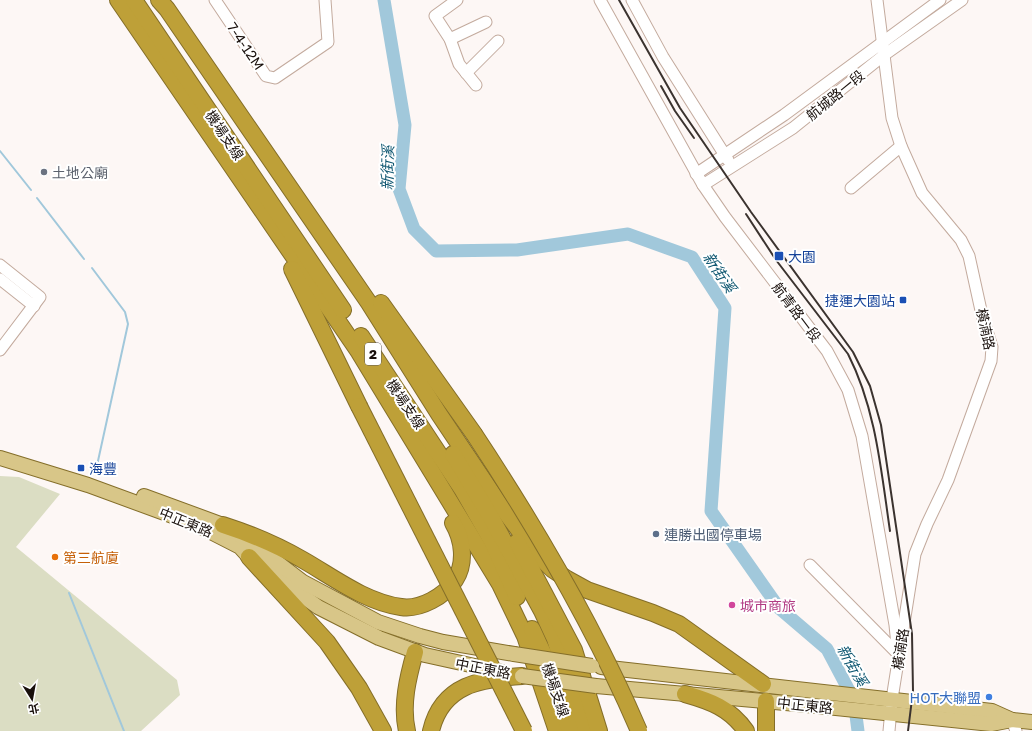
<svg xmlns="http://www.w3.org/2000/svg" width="1032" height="731" font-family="'Golos Text','Noto Sans TC',sans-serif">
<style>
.green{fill:#dbddc3}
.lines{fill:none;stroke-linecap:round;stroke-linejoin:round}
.stream{stroke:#a1c8db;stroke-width:2}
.river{stroke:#a1c8db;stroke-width:13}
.minor-casing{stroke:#c3aa9d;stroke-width:13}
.major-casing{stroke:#846e29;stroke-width:16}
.highway-casing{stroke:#846e29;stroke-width:18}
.minor{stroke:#fff;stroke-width:11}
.major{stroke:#d8c688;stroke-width:14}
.highway{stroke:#bea038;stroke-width:16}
.rail{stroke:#3b332f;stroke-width:2}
.major-bridge-casing{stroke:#846e29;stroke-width:16;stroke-linecap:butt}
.highway-bridge-casing{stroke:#846e29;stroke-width:18;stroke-linecap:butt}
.major-bridge{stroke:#d8c688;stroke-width:14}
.highway-bridge{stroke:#bea038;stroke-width:16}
.worship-dot{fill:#6b7280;stroke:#fff;stroke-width:1.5}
.transit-dot{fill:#1a4fb4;stroke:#fff;stroke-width:1.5}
.service-dot{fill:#5c6f8a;stroke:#fff;stroke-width:1.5}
.food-dot{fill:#e8710a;stroke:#fff;stroke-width:1.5}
.hotel-dot{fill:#d1479c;stroke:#fff;stroke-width:1.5}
.shop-dot{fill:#3f7fe0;stroke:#fff;stroke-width:1.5}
.labels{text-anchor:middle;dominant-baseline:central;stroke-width:4;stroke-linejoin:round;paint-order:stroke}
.shield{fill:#fff;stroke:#5e5855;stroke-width:1}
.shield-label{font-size:13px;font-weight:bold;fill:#19100c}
.street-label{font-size:14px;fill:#19100c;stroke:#fff}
.worship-label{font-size:14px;fill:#5b616d;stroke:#fff;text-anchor:start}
.transit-label{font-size:14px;fill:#164399;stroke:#fff;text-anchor:start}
.service-label{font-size:14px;fill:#4e5e75;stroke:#fff;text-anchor:start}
.food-label{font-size:14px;fill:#c56008;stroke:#fff;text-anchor:start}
.hotel-label{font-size:14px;fill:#b23c85;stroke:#fff;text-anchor:start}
.shop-label{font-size:14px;fill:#366cbe;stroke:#fff;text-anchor:end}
.water-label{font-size:15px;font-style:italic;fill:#0f5771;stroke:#fff}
</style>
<rect width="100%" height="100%" fill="#fdf7f5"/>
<polygon class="green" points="0,476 19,477 60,494 16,547 177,680 180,695 141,731 0,731"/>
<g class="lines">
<g class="stream">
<polyline points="0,151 31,190"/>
<polyline points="37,198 84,259"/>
<polyline points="92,268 125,312 128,324 96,470"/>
<polyline points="69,593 124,731"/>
</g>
<polyline class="river" points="384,0 405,125 399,189 414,229 436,251 517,250 628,234 692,257 725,308 711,511 779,608 827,649 854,700 858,731"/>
<defs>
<g id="minor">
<polyline points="215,0 266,76 275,78 328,42 325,0"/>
<polyline points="457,0 435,16 450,39 459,64 476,85"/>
<polyline points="600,0 703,185 725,217 827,351 848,390 862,436 895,625 897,645"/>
<polyline points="632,0 663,57 728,160"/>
<polyline points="877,0 892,118 901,146 922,193 961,240 969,256 982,315 992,347 991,361 948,480 927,524 915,554 892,699 889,731"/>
<polyline points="450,39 486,22"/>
<polyline points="466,73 498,41"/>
<polyline points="696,174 784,115 940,0"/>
<polyline points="703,185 793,128 884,55 962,0"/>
<polyline points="851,188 901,146"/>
<polyline points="0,265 40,297 0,350"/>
<polyline points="0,279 34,306"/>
<polyline points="810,565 898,654"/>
<polyline points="1012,720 1016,731"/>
</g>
<g id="major">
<polyline points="0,458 88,485 197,525 240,547 249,557 318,607 379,638 425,655 502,672"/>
<polyline points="144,496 223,525 249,541 303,582 378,622 420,636 443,642 514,654"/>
<polyline points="601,667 992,711 1012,720"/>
<polyline points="596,686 797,704 991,724 1012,720 1032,722"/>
</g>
<g id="highway">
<polyline points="118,0 359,352 500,584 525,636 557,731"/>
<polyline points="134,0 343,310"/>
<polyline points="159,0 167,9 369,303 439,414 498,502 536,553 552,569 567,579 587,590 653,613 679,624 763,684"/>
<polyline points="292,269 359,406"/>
<polyline points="381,303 474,434"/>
<polyline points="361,336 462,489 493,543 517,597"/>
<polyline points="453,454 492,519 542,611 555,639 585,731"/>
<path d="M223 525C251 534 277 545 303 560 333 577 365 602 401 607 420 610 445 596 455 580 466 563 463 540 453 523"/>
<polyline points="517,542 574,650 599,731"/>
<polyline points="249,557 327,642 359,688 383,731"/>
<polyline points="532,629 545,657 570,731"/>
<path d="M685 694C710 701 730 708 746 731"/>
<path d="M407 731C401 705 408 677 415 652"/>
<path d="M431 731C442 684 481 679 522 676"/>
<polyline points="766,731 766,701"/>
</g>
</defs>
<use href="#minor" class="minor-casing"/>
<use href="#major" class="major-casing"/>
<use href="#highway" class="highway-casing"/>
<use href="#minor" class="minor"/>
<use href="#major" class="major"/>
<use href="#highway" class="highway"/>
<g class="rail">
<polyline points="619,0 680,108 751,212 853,352 870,386 881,425 912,634 913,691 908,731"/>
<polyline points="661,86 675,111 694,138"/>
<path d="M746 214 776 260 848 354C876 409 881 470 890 531"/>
</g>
<defs>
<g id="major-bridge">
<polyline points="514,654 592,666"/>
<polyline points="522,676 596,686"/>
</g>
<g id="highway-bridge">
<polyline points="359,406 524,731"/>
<path d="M474 434C537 529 594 626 639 731"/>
</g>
</defs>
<use href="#major-bridge" class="major-bridge-casing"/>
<use href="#highway-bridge" class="highway-bridge-casing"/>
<use href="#major-bridge" class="major-bridge"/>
<use href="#highway-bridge" class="highway-bridge"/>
</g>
<circle class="worship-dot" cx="44" cy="172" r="4"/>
<g class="transit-dot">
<rect x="774" y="251" width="10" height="10" rx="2"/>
<rect x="899" y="296" width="8" height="8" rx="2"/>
<rect x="77" y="464" width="8" height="8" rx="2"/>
</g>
<circle class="service-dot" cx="656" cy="534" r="4"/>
<circle class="food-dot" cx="55" cy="557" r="4"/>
<circle class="hotel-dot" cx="732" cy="605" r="4"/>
<circle class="shop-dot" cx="989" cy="697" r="4"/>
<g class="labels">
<rect class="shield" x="365" y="343" width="16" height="22" rx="3"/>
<g class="shield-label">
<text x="373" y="354">2</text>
</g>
<g class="street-label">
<text transform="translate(246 46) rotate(56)">7-4-12M</text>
<text transform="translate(835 95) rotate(-39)">航城路一段</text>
<text transform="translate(225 135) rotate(56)">機場支線</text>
<text transform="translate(797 312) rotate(53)">航青路一段</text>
<text transform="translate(986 329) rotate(78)">橫湳路</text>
<text transform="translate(406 404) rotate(56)">機場支線</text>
<text transform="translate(186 522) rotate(22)">中正東路</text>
<text transform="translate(900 649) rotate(-81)">橫湳路</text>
<text transform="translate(483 668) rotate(11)">中正東路</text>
<text transform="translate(556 690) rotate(71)">機場支線</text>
<text transform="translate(805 705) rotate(6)">中正東路</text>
</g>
<g class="worship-label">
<text x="52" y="172">土地公廟</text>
</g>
<g class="transit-label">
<text x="788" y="256">大園</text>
<text x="895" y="300" text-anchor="end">捷運大園站</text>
<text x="89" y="468">海豐</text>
</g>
<g class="service-label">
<text x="664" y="534">連勝出國停車場</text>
</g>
<g class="food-label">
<text x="63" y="557">第三航廈</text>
</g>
<g class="hotel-label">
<text x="740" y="605">城市商旅</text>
</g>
<g class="shop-label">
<text x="981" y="697">HOT大聯盟</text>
</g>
<g class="water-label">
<text transform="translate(387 168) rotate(-89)">新街溪</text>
<text transform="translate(720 272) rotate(56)">新街溪</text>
<text transform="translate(853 665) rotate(61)">新街溪</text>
</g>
</g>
<g transform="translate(32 699) rotate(169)" stroke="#ffffff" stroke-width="3" paint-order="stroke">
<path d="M0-3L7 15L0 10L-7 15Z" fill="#19100c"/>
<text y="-6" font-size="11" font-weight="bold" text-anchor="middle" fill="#19100c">北</text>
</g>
</svg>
